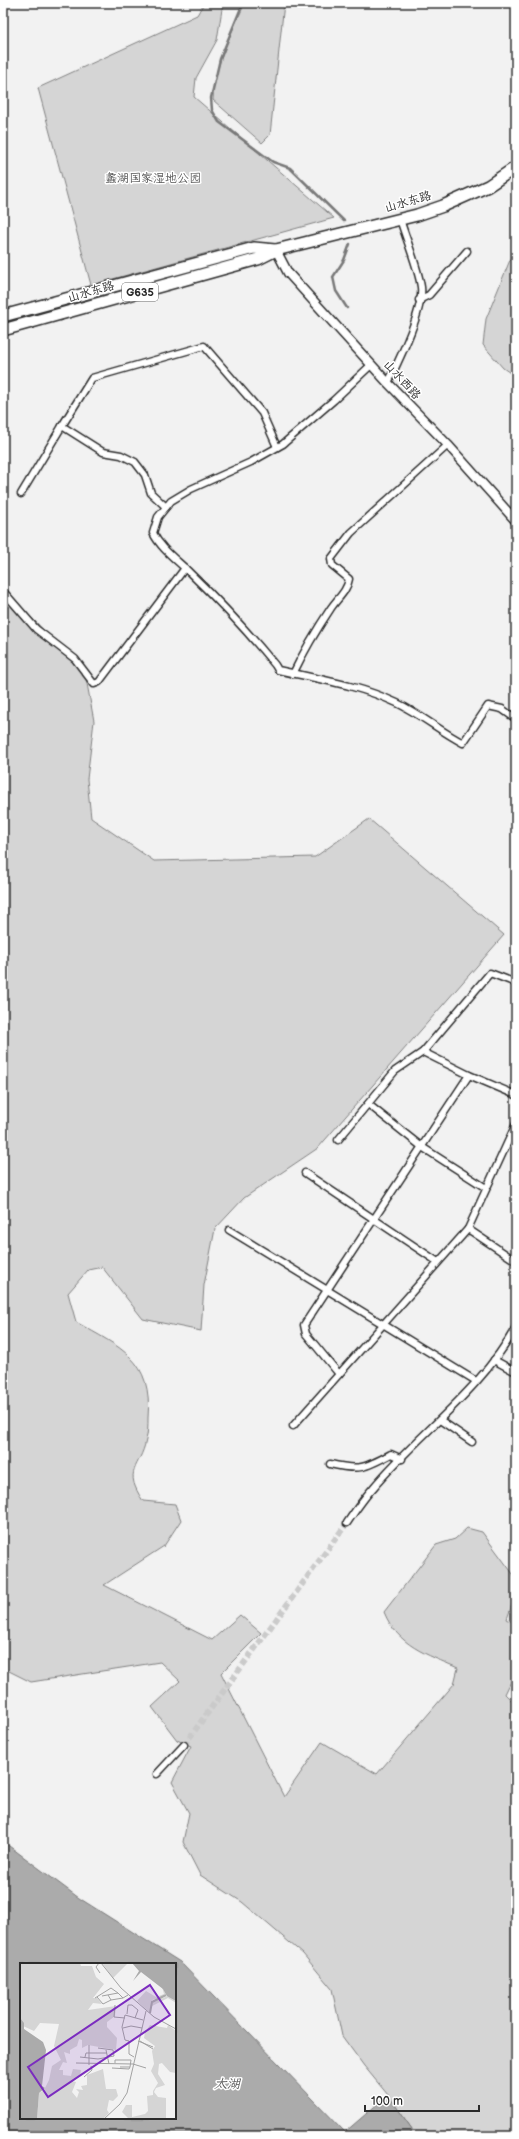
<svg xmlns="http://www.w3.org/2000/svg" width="519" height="2139" font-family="'Balsamiq Sans','LXGW WenKai TC',sans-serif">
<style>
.green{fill:#d5d5d5;stroke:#808080}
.water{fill:#ababab;stroke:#787878;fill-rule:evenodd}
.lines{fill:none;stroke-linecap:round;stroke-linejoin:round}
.stream{stroke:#787878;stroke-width:2.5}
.street-tunnel{stroke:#cacaca;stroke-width:6;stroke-dasharray:6 3;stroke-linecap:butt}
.street-casing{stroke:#2b2b2b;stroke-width:9}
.secondary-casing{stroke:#2b2b2b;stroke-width:11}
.highway-casing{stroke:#2b2b2b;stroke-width:14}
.street{stroke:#fff;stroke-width:6}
.secondary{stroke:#fff;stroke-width:8}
.highway{stroke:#fff;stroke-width:11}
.labels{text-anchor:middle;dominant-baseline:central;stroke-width:3;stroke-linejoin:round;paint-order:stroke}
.shield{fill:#fff;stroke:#6b6b6b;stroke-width:1}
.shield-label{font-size:11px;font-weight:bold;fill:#2b2b2b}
.park-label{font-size:12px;fill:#565656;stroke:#fff}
.street-label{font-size:12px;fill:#2b2b2b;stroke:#fff}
.water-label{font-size:13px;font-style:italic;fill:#585858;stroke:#fff}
.inset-river{fill:none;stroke:#ababab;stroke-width:2}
.inset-road{fill:none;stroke:#a2a2a2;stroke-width:1}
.view{fill:#7b2cbf;fill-opacity:0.15;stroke:#7b2cbf;stroke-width:2}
.inset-edge{fill:none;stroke:#2b2b2b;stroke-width:2}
</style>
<rect width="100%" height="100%" fill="#f2f2f2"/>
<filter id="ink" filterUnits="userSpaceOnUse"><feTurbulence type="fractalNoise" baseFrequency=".025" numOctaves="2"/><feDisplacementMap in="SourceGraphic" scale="8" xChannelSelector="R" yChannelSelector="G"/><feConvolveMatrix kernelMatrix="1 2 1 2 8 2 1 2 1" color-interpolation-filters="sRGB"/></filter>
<g filter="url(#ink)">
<g class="green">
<polygon points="204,3 223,3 217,40 196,78 194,97 334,218 91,285 38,88 197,15"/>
<path d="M245 3H284L270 135 262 143 213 100C214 66 231 34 245 3Z"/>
<polygon points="516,253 516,377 503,368 483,345 486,319 510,260"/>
<path d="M3 588 85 673 94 721 87 779 91 818 154 861 315 857 369 819 504 935 318 1148 244 1198 215 1229 204 1285 201 1331 143 1319 102 1267 88 1270 68 1293 76 1322C121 1348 153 1359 148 1418 148 1425 148 1433 146 1440 140 1469 122 1469 143 1501L175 1504 181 1520 164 1546 104 1585 212 1640 240 1615 261 1633 221 1673 284 1797 322 1742 377 1774 454 1684 458 1668C426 1654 398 1646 384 1612L436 1545 455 1539 467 1528 482 1532 516 1578V1593L507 1619 516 1624V1671L505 1694 516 1705V2136H410L412 2129 388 2095 364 2066 342 2036 332 1989 303 1954 242 1902 200 1875 183 1842 189 1813 172 1782 191 1746 177 1740 152 1707 180 1681 160 1662 31 1682 3 1668Z"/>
</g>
<path class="water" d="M3 1836 5 1843 79 1898 180 1962 345 2132 388 2095 412 2129 410 2136H3ZM21 1964H175V2118H21Z"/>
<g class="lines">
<g class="stream">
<polyline points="243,3 220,59 211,98 212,110 219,122 273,162 290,168 344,221"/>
<polyline points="347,308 336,291 333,277 344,260 350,244"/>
</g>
<polyline class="street-tunnel" points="184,1745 347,1523"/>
<defs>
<g id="street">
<polyline points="419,300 429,295 467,251"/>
<path d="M371 365 334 400 283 444 251 462 191 489 171 501 158 517 153 533C161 549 177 560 190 573 220 602 249 633 275 665L278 670C318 679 359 685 397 703 420 714 440 731 463 743L488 706 502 709 516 719"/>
<path d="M388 383C398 362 424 310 421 287 418 267 406 239 400 219"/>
<polyline points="21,494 62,426"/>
<polyline points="166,507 151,493 145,475 135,462 121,455 103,452 62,426 92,378 204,346 262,413 277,447"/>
<polyline points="3,591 36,629 75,659 94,684 99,682 185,568"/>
<path d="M293 674C304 651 317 629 331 608 338 598 347 591 349 579L332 565 331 559 351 533 448 445"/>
<polyline points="423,1052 469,1075 516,1095"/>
<polyline points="368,1104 422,1147 486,1188"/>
<polyline points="338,1140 395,1071 423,1052 490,973 516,983"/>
<polyline points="305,1173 438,1262"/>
<polyline points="468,1229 516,1261"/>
<polyline points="229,1230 476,1381"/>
<polyline points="494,1360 516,1372"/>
<polyline points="339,1374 306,1334 304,1325 469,1075"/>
<polyline points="440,1420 472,1442"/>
<polyline points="293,1426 468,1229 516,1124"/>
<path d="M330 1464C360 1471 365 1468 391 1454L402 1459"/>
<path d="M347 1523C355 1511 363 1499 373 1488 418 1434 481 1391 516 1327"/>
<polyline points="157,1774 184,1745"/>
</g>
<polyline id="secondary" points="276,250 288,273 388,383 448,445 516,521"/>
<g id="highway">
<polyline points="3,316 254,248 275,250"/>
<polyline points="3,330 258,259 276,250 417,215 443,206 488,186 516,167"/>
</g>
</defs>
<use href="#street" class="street-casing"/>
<use href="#secondary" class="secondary-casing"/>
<use href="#highway" class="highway-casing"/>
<use href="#street" class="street"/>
<use href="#secondary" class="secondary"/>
<use href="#highway" class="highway"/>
</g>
</g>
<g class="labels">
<rect class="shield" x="122" y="283" width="36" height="18" rx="3"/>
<g class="shield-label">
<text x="140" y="292">G635</text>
</g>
<g class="park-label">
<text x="153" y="178">蠡湖国家湿地公园</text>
</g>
<g class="street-label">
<text transform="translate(408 202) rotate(-16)">山水东路</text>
<text transform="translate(91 292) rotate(-16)">山水东路</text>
<text transform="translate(402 380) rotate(47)">山水西路</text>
</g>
<g class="water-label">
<text x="227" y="2084">太湖</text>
</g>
</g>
<g transform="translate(20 1963)">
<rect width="156" height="156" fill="#f2f2f2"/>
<path d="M0 0H60L61 3H72L76 14 84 21 73 35H77L82 41 73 40 68 47 96 43 95 53 87 59V64L97 75 96 87 68 82 62 85V77L59 76 57 83 50 87V91L44 89 47 100 43 99 39 107H43V112L51 113 53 106 61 107 60 113 52 118 56 119 52 129 57 135 59 129 56 126 63 127 61 123 67 122V112L83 106 86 126H96L98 133 93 138 89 137 87 147 89 150 83 156H17L19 130 24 127 29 117 32 103 41 97 34 83 39 61 20 60 14 68 3 63 0 55ZM82 0H108L93 15ZM156 0V40L148 35 132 43V38L143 35 147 33 145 31 142 34 132 37 130 50 117 38 126 28 136 34 144 31 142 24ZM130 62 147 65 148 62 156 68V110L150 109 142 100 139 101 138 111 145 122 136 125 134 129 138 134 146 135V155L156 156H109L102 149 106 142H112V154L125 151 128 148 127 133 133 132V128L138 120 131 108 134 101 132 88 135 83 124 75 125 69Z" fill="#d5d5d5"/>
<path d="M112 0H156V38L147 33 143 26 121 9 113 18 119 8ZM0 55 4 60V66L23 79 26 87 22 123 25 125 19 130 17 156H0Z" fill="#ababab"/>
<path class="inset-river" d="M130 50 132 39 146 32"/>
<path class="inset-road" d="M79 0 76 4 80 10M81 0 101 25 134 54 156 66M88 32 91 37 103 35M82 33 98 30 103 35 108 32M77 34 83 41 91 37M75 35 91 25 98 30M95 42 94 54 105 55M107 51 108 42H112L118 47 115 55M103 65 111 63 122 65M118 78 133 84M120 78 133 86M69 82V102M86 87 89 101M60 94 78 96 94 93 93 87 78 85M65 94 66 90H87M114 94 109 91V78L105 77 102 64 105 52 123 57M56 100 113 101 126 105M95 100V97H111L110 104H100M92 105 109 106 110 104M64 114 72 107 71 103M84 156 100 141 107 130 126 48"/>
<path class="view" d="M130 22 150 52 28 134 8 104Z"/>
<rect width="156" height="156" class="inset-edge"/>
</g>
<rect width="519" height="2139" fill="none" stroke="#fff" stroke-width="16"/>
<rect x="8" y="8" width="503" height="2123" fill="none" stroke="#2b2b2b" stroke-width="1.5" filter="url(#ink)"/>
<path d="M365 2105v6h114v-6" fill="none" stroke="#2b2b2b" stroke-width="2"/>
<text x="371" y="2105" font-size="12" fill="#2b2b2b" stroke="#ffffff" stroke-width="3" paint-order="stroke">100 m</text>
</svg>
